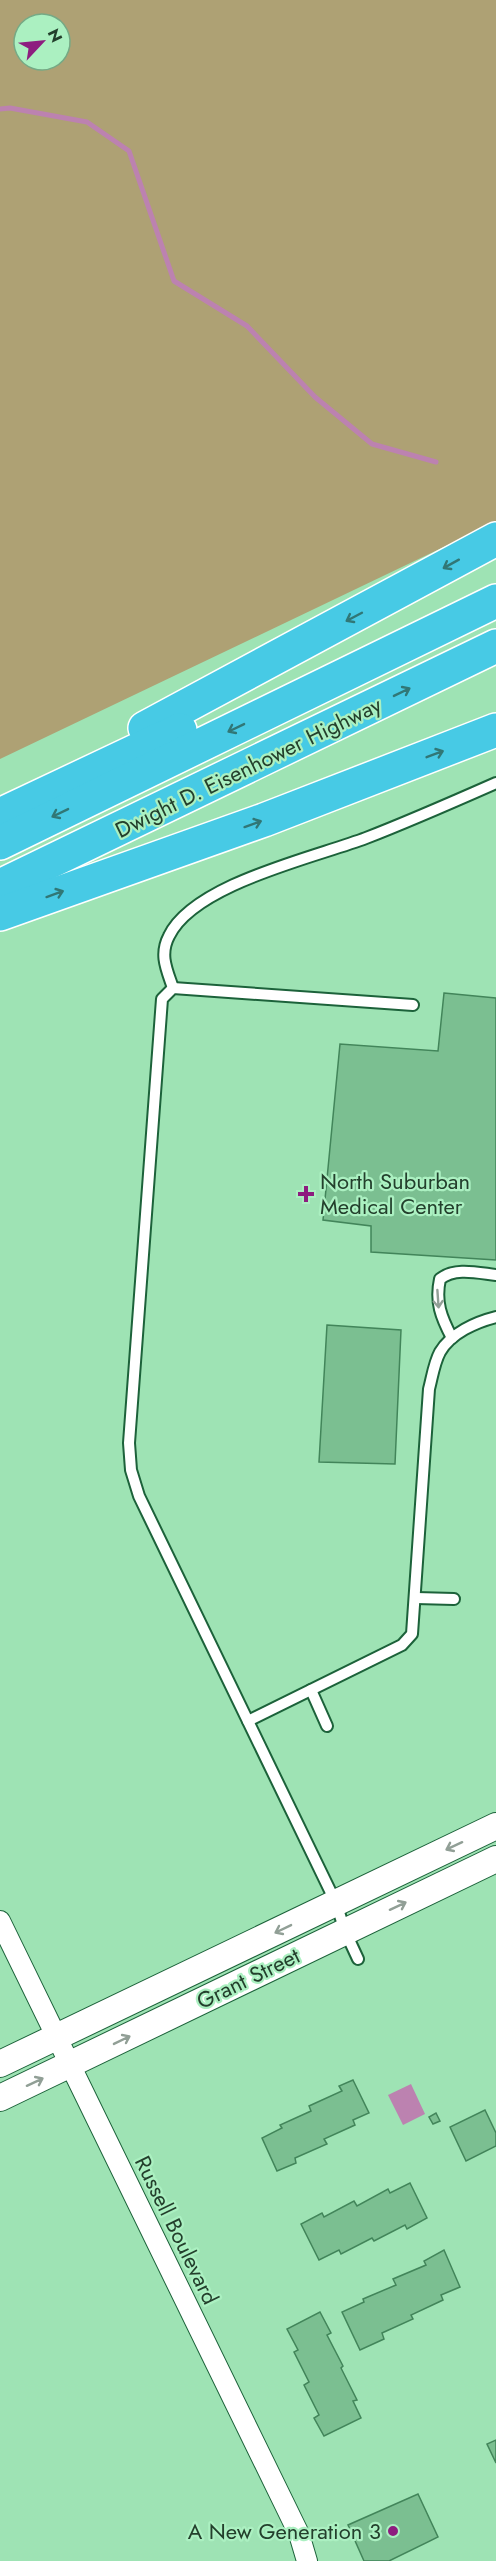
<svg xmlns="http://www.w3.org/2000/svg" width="496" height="2561" font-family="Jost,sans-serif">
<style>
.green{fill:#aea174;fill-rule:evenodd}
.water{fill:#bc82b0}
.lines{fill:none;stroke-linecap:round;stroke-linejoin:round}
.stream{stroke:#bc82b0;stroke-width:5}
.building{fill:#7bbf91;stroke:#42855a;stroke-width:1.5}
.service-casing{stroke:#1c623a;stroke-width:14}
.minor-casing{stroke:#1c623a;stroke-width:22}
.tertiary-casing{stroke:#1c623a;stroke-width:28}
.motorway-casing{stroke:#fff;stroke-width:36}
.service{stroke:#fff;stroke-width:10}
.minor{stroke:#fff;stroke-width:20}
.tertiary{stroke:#fff;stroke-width:26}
.motorway{stroke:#47cae5;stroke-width:33}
.oneway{stroke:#317776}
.oneway2{stroke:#919f96}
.poi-dot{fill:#8d1d7f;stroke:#abf0c1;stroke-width:2}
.labels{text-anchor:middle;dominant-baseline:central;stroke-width:4.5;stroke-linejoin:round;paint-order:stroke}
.street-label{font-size:22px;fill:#233f2c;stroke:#abf0c1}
.poi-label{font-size:22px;fill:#233f2c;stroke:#abf0c1;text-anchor:start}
</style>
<rect width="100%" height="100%" fill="#9ee3b4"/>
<path class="green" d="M0 0H496V522L0 759ZM24 24H60V60H24Z"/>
<polygon class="water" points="411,2084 425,2114 403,2125 388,2095"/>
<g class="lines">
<polyline class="stream" points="0,109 10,108 87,122 129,151 174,281 247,326 315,397 372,444 436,462"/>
</g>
<g class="building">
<polygon points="444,993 496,998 496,1260 371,1252 371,1226 323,1220 340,1044 438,1051"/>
<polygon points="327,1325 401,1330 395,1464 319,1462"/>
<polygon points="353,2080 369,2113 353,2120 355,2125 324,2139 327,2144 295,2158 296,2163 277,2171 262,2138 282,2128 280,2125 311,2111 309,2106 342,2091 339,2086"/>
<polygon points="485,2110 496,2133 496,2146 466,2161 450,2127"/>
<polygon points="436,2113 440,2121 433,2124 429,2117"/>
<polygon points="410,2183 427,2218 407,2229 405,2225 374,2241 372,2238 341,2254 339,2250 319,2260 301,2224 322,2213 324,2217 354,2201 357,2206 388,2189 390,2193"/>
<polygon points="444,2250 460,2287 441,2295 443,2300 411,2315 413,2319 382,2333 384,2339 360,2350 342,2312 364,2302 363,2299 396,2285 393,2279 426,2265 424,2261"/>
<polygon points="320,2312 331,2333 327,2335 343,2366 341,2368 357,2400 353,2401 361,2418 324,2436 314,2418 319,2415 304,2385 309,2382 294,2352 298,2350 287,2329"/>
<polygon points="496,2440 496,2463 487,2444"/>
<polygon points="418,2494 438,2537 389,2561 364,2561 348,2525"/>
</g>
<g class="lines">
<defs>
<g id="service">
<path d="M173 988C167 970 159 955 169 936 194 884 313 858 366 838 410 821 453 802 496 783"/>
<path d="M452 1338C441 1317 435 1302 440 1279 455 1267 478 1273 496 1275"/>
<polyline points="416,1598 454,1599"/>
<polyline points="311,1690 327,1726"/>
<path d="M248 1721 402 1645 412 1634 429 1389C432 1378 434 1363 440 1352 451 1333 476 1322 496 1317"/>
<polyline points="358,1959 345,1931 336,1903 139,1496 131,1470 129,1443 162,999 173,988 413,1005"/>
</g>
<polyline id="minor" points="0,1921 299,2534 307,2561"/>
<g id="tertiary">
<polyline points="0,2064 496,1826"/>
<polyline points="0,2098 496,1859"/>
</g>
<g id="motorway">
<polyline points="145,728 496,539"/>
<polyline points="0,815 180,730"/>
<polyline points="0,843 496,601"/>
<polyline points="0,886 496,646"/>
<polyline points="0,914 264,820 496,730"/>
</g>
</defs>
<use href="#service" class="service-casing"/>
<use href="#minor" class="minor-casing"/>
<use href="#tertiary" class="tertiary-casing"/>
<use href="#motorway" class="motorway-casing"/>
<use href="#service" class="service"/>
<use href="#minor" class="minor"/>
<use href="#tertiary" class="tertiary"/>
<use href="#motorway" class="motorway"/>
</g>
<defs><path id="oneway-shaft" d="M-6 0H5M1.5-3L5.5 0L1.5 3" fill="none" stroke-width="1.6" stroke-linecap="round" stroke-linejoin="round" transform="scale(1.5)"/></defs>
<g class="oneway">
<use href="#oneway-shaft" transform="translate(451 564) rotate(151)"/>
<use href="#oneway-shaft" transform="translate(354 617) rotate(152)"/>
<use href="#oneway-shaft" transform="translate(402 692) rotate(-26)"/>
<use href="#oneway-shaft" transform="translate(236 728) rotate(154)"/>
<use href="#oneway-shaft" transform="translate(435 754) rotate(-21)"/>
<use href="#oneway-shaft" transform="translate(60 813) rotate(154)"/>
<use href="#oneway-shaft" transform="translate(253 824) rotate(-20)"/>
<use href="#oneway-shaft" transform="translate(55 894) rotate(-20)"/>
</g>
<g class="oneway2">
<use href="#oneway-shaft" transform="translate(438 1299) rotate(86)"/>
<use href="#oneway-shaft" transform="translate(454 1846) rotate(155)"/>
<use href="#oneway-shaft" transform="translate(398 1906) rotate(-25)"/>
<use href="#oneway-shaft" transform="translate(283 1929) rotate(154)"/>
<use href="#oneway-shaft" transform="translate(122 2040) rotate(-26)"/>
<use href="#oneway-shaft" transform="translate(35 2082) rotate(-25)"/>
</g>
<g class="poi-dot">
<path d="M303 1185h6v6h6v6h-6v6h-6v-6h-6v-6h6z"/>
<circle cx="393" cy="2531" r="6"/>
</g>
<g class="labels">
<g class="street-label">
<text transform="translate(248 767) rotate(-26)">Dwight D. Eisenhower Highway</text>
<text transform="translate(248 1978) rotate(-26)">Grant Street</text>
<text transform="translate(177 2230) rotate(64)">Russell Boulevard</text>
</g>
<g class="poi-label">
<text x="320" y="1181">North Suburban<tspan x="320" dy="25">Medical Center</tspan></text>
<text x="381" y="2531" text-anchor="end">A New Generation 3</text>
</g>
</g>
<g transform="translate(42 42) rotate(64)"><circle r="28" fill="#abf0c1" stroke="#75a985" stroke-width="1.5"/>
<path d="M0-4.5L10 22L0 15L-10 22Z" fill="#8d1d7f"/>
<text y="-9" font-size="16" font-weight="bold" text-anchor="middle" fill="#233f2c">N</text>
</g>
</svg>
